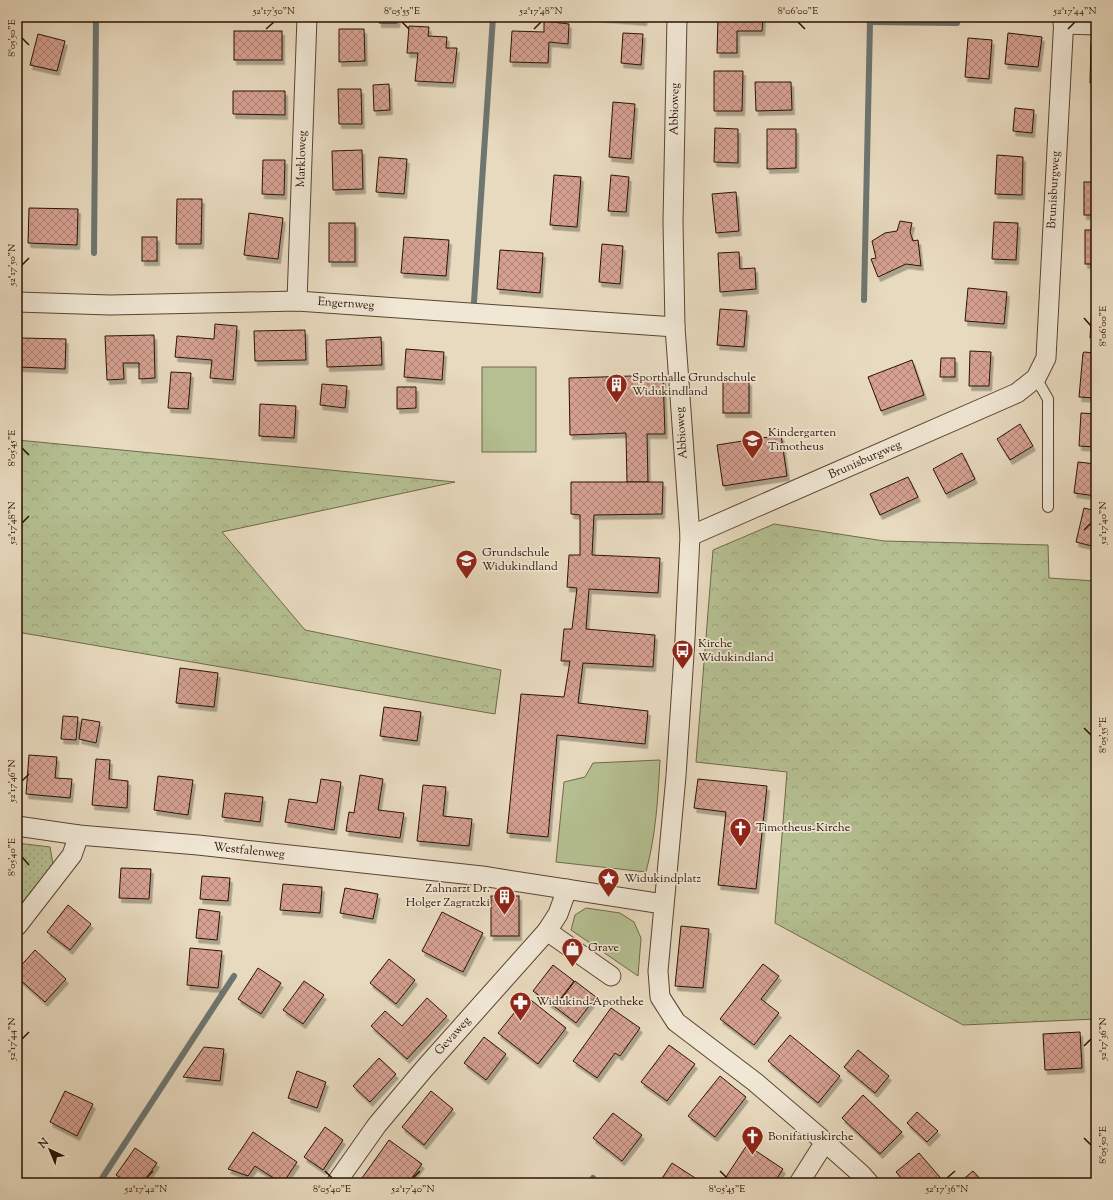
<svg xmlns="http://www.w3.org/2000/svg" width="1113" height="1200" font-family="'Sorts Mill Goudy',serif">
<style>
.grass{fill:#b5c092;stroke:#70694b}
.forest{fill:url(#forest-crowns);stroke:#70694b}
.park{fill:url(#park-dots);stroke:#70694b}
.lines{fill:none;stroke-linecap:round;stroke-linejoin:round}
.stream{stroke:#6d7671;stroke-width:6}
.building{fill:url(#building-cross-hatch);stroke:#2a1204;filter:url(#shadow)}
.service-casing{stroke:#5a4433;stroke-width:12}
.minor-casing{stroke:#5a4433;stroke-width:21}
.service{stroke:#f0e7d5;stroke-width:10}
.minor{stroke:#f0e7d5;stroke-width:19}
.ticks{fill:none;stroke:#2a1204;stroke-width:1.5}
.labels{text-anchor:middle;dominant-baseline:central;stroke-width:3.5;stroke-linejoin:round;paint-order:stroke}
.street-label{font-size:12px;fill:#2a1204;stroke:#f0e7d5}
.poi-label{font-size:12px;fill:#2a1204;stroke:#f0e7d5;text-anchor:start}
.neatline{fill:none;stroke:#2a1204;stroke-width:1.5}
.ticks-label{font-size:10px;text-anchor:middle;fill:#2a1204}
</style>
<defs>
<pattern id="forest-crowns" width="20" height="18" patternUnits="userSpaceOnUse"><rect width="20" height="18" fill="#b5c092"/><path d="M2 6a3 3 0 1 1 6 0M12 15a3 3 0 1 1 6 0" fill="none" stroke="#9ca47c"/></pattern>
<pattern id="park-dots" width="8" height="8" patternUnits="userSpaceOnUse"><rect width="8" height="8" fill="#b5c092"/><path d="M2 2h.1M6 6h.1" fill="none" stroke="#9ca47c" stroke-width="1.8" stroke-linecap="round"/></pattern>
<pattern id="building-cross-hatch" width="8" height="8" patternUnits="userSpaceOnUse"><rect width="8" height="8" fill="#d6a192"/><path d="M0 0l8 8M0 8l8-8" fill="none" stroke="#ae8275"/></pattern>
<filter id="shadow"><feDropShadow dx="2.5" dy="4.5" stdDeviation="0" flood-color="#0004"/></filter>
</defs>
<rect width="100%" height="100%" fill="#e8dabf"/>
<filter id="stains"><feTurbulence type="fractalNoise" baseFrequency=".005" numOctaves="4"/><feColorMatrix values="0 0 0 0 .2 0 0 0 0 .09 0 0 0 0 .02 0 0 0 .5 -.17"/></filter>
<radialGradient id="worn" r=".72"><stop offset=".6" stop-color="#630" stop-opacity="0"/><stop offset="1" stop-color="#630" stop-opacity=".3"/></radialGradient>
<g class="grass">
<rect x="482" y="367" width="54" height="85"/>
<path d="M660 760C658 798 656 834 646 872L556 862 564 782 585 777 593 763Z"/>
<polygon points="586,908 620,913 634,922 641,938 638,976 571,930 575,915"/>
</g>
<g class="forest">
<polygon points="17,440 455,482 222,532 305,630 501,670 495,714 17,632"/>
<polygon points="774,524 884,541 1048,545 1049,578 1096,581 1096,1019 963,1025 775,923 787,772 696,762 713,550"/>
</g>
<polygon class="park" points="17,843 50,847 53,864 17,909"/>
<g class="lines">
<g class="stream">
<polyline points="870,22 957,23"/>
<polyline points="94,253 96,17"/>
<polyline points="864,300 870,22 864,17"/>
<polyline points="474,302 493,17"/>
<polyline points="99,1183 234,976"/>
<polyline points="590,1183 593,1178"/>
</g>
</g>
<g class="building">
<polygon points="379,17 398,17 397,23 379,23"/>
<polygon points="593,17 645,17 644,21"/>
<polygon points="718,17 763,17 762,31 737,31 737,53 717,53"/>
<polygon points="544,21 569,24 568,44 549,42 548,63 510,62 512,31 544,32"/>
<polygon points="409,26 429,27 428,36 447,37 446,48 457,48 453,83 415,81 418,53 407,53"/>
<polygon points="339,29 364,29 365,61 339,62"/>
<rect x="234" y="31" width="48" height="29"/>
<polygon points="623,33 643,34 641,65 621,63"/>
<polygon points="1008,33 1042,37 1038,67 1005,64"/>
<polygon points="38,34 65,41 57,71 30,65"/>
<polygon points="968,38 992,40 989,79 965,77"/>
<polygon points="1091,43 1096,43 1096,83 1090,83"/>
<polygon points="714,71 743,71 742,111 714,111"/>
<polygon points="755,82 791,82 792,110 756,111"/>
<polygon points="389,84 390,110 374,111 373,85"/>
<polygon points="338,89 361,89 362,124 339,124"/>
<polygon points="233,91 285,91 285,115 233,114"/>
<polygon points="613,102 635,104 631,159 609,157"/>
<polygon points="1015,108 1034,110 1032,133 1013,131"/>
<polygon points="1095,117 1096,117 1096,142 1091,141"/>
<polygon points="715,128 738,129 738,163 714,162"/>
<polygon points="767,129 796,129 796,168 767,169"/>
<polygon points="362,150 363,189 333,190 332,151"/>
<polygon points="997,155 1023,157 1022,195 995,194"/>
<polygon points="379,157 407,159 404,194 376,192"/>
<polygon points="263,160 285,160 284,195 262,194"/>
<polygon points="554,175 581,177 577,227 550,225"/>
<polygon points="611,175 629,177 626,212 608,211"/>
<rect x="1084" y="182" width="12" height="33"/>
<polygon points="736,192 739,231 716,233 712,194"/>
<polygon points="177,199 202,199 201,244 176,244"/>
<polygon points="29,208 78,209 77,245 28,243"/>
<polygon points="249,213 283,218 278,259 244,255"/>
<polygon points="900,221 912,223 910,232 913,241 918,240 921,266 906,264 878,277 871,259 876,258 872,241 885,233 897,231"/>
<polygon points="994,222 1018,223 1016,260 992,259"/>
<rect x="329" y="223" width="26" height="39"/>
<rect x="1085" y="230" width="11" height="34"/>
<rect x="142" y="237" width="15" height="24"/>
<polygon points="404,237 449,240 446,276 401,273"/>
<polygon points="602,244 623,246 620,284 599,282"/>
<polygon points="500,250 543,253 540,293 497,289"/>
<polygon points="739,252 740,269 755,268 756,289 720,292 718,253"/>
<polygon points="968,288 1007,292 1004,324 965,321"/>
<polygon points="1095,292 1096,292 1096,338 1090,338 1093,293"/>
<polygon points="720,309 747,311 744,347 717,345"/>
<polygon points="215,324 237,326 233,380 210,378 212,360 175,357 177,336 214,339"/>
<polygon points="305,330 306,360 255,361 254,331"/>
<polygon points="154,335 155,378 139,379 139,363 123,363 124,379 107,380 105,336"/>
<polygon points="381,337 382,365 327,367 326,340"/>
<polygon points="21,338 66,339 65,369 19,367"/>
<polygon points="406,349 444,352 442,380 404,377"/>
<polygon points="970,351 991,352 989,386 969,386"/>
<polygon points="1084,352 1096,353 1096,398 1079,397 1083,353"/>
<polygon points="941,358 955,358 955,377 940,377"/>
<polygon points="912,360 924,395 881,411 868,377"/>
<polygon points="171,372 191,373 188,409 168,408"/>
<polygon points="663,375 665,434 647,434 648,482 627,482 626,433 570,435 569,378"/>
<rect x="723" y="381" width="26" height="32"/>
<polygon points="322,384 347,386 345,408 320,405"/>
<polygon points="397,387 416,387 416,408 397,409"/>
<polygon points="260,404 296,406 294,438 259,436"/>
<polygon points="1081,413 1096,414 1096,447 1079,446"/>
<polygon points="1020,424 1033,446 1010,460 997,439"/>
<polygon points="781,435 787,476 723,486 717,445"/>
<polygon points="962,453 975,479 946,494 933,469"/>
<polygon points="1078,462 1096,464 1096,496 1074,493"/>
<polygon points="908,477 918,497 880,515 870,494"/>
<polygon points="571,482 663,482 662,514 594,515 592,555 660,558 658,593 589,589 586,629 655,635 653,667 583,663 578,703 648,711 645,744 557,735 548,837 507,833 521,694 564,697 570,661 561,661 564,629 572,629 577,588 567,587 569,555 580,555 580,515 571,514"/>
<polygon points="1084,508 1096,511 1096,547 1076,542"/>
<polygon points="180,668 218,673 214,707 176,703"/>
<polygon points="384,707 421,712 417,741 380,736"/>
<polygon points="63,716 78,717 76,740 61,739"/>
<polygon points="82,719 100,722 96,743 79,739"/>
<polygon points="29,755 57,757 55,778 72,779 70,798 26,794"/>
<polygon points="96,759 110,760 109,779 128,781 127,808 92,805"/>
<polygon points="360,775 383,779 378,810 404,813 400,838 346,831 349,812 354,813"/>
<polygon points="158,776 193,780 188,815 154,810"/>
<polygon points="321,779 341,782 334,830 285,822 289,799 317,803"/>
<polygon points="698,779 767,786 756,889 718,885 726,812 694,808"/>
<polygon points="423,785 446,787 443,816 472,819 469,846 417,841"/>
<polygon points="225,793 263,797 260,822 222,817"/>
<polygon points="121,868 151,869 149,899 119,898"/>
<polygon points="202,876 230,878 228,901 200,899"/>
<polygon points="283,884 322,887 320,913 280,910"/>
<polygon points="345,888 378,894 373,919 340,913"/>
<rect x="491" y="896" width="28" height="40"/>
<polygon points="68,905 91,924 70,950 47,932"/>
<polygon points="199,909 220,912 217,940 196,938"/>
<polygon points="442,912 483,933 463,972 422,951"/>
<polygon points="681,926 709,929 703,988 675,986"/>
<polygon points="190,948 222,951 218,988 187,985"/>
<polygon points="35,950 66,979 45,1002 17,977 17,970"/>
<polygon points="389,959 415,980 396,1004 370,983"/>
<polygon points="763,964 779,976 761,999 779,1013 754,1045 720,1019"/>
<polygon points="553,965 574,981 554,1007 533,991"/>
<polygon points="258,968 281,983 261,1014 238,999"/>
<polygon points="304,981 324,995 303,1024 283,1010"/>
<polygon points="575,981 596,997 576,1023 555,1007"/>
<polygon points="527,997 566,1028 538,1064 498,1033"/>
<polygon points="427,998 447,1016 407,1059 371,1026 385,1011 402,1026"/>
<polygon points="611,1008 640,1028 620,1056 615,1053 597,1078 573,1061"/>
<polygon points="1080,1032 1082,1068 1045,1070 1043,1034"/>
<polygon points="790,1035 840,1076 818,1103 768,1061"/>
<polygon points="484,1037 506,1054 486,1080 464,1063"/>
<polygon points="669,1045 695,1064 667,1101 641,1082"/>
<polygon points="204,1047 224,1049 220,1081 183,1077"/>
<polygon points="858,1050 889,1076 875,1093 844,1067"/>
<polygon points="379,1058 396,1074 370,1102 353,1086"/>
<polygon points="297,1071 326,1082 317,1108 288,1098"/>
<polygon points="720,1076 746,1097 715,1137 688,1116"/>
<polygon points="65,1091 93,1104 77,1136 50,1122"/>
<polygon points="431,1091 453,1109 424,1145 402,1127"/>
<polygon points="863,1095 902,1132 880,1154 842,1118"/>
<polygon points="917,1112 938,1131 927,1142 907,1123"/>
<polygon points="613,1113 642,1135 622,1161 593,1138"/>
<polygon points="325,1127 343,1140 323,1170 304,1157"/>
<polygon points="253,1132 297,1162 283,1183 281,1183 255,1166 248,1176 228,1169"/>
<polygon points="389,1140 422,1164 408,1183 390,1183 387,1181 386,1183 368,1183 362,1178"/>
<polygon points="747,1145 783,1169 774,1183 722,1183"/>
<polygon points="135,1148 157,1163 143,1183 128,1183 116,1175"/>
<polygon points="919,1153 945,1183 906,1183 896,1172"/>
<polygon points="672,1163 703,1183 659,1183"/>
<polygon points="973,1171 984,1183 959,1183"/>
</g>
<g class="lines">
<defs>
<polyline id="service" points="1036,378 1048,399 1048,507"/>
<g id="minor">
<polyline points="677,17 673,222 675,327 690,536 685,639 676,776 658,971 660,997 676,1022 755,1082 825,1142 861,1174 869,1183"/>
<polyline points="1063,24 1096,25"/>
<polyline points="297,301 307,17"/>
<polyline points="17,302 110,305 297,301 675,327"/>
<polyline points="690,536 1017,393 1036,378 1046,358 1064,17"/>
<polyline points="17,826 79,835 198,845 482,876 663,904"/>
<polyline points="17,926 72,855 79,835"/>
<polyline points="547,931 611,976"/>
<polyline points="336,1183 377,1125 424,1069 547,931 558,914 567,889"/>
<polyline points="799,1183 825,1142"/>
</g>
</defs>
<use href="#service" class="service-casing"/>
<use href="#minor" class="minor-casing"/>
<use href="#service" class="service"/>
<use href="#minor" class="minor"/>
</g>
<path class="ticks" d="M402 22 409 29M798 22 805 29M266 29 274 22M534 29 541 22M1068 29 1075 22M22 38 29 45M22 265 29 258M1084 318 1091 326M22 448 29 455M22 523 29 516M1084 530 1091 523M1084 728 1091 735M22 781 29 774M22 857 29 865M22 1039 29 1032M1084 1046 1091 1039M1084 1138 1091 1145M325 1171 332 1178M720 1171 727 1178M146 1178 153 1171M413 1178 420 1171M947 1178 955 1171"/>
<defs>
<symbol id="building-pin" viewBox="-11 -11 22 30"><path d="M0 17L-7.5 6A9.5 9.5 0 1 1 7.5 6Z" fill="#8f2418" stroke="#f0e7d5"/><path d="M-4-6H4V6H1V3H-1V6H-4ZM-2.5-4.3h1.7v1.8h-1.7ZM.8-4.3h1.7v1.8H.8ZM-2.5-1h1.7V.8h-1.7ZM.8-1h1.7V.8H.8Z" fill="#fff"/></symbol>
<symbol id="school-pin" viewBox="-11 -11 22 30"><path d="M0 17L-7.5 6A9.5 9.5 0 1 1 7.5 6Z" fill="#8f2418" stroke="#f0e7d5"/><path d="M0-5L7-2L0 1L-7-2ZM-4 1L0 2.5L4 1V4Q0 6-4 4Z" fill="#fff"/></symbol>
<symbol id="bus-pin" viewBox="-11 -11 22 30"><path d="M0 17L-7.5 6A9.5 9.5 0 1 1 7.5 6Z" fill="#8f2418" stroke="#f0e7d5"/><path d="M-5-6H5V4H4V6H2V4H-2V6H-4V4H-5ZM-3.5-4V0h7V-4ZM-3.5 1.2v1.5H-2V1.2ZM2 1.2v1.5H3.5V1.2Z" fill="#fff"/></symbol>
<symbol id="church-pin" viewBox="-11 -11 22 30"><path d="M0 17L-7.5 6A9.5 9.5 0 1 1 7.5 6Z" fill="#8f2418" stroke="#f0e7d5"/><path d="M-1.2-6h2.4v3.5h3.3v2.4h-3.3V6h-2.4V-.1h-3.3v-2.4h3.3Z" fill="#fff"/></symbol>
<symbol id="sight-pin" viewBox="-11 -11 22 30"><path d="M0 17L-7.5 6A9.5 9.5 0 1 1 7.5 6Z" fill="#8f2418" stroke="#f0e7d5"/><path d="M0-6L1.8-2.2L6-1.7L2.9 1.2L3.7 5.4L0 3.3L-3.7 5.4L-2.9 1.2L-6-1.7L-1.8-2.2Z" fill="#fff"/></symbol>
<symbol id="shop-pin" viewBox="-11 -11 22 30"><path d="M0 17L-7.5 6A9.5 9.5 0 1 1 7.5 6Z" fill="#8f2418" stroke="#f0e7d5"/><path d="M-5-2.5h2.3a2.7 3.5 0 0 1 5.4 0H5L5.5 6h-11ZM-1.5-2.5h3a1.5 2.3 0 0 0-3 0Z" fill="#fff"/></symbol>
<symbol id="pharmacy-pin" viewBox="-11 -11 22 30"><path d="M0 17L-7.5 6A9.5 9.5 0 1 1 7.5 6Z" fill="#8f2418" stroke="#f0e7d5"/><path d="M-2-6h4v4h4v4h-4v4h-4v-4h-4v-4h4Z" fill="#fff"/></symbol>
</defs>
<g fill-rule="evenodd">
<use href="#building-pin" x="604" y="372" width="25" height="34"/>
<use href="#school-pin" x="740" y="428" width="25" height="34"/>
<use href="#school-pin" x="454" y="548" width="25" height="34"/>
<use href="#bus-pin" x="670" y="638" width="25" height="34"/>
<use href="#church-pin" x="728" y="816" width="25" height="34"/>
<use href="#sight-pin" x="596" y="866" width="25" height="34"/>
<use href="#building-pin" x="492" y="884" width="25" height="34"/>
<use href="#shop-pin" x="560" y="936" width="25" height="34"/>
<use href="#pharmacy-pin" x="508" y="990" width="25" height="34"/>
<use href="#church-pin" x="740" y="1124" width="25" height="34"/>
</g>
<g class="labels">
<g class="street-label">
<text transform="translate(675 109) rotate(-89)">Abbioweg</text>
<text transform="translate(302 159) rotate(-88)">Markloweg</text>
<text transform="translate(1054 190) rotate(-87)">Brunisburgweg</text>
<text transform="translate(346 304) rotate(4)">Engernweg</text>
<text transform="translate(682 433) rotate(-94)">Abbioweg</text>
<text transform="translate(865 460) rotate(-24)">Brunisburgweg</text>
<text transform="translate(249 851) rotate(6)">Westfalenweg</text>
<text transform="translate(453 1036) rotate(-48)">Gevaweg</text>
</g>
<g class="poi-label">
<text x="632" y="378">Sporthalle Grundschule<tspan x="632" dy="14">Widukindland</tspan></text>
<text x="768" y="433">Kindergarten<tspan x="768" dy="14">Timotheus</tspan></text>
<text x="482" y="553">Grundschule<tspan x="482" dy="14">Widukindland</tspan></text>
<text x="698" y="644">Kirche<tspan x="698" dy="14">Widukindland</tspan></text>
<text x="756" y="828">Timotheus-Kirche</text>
<text x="624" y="879">Widukindplatz</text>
<text x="490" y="889" text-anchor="end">Zahnarzt Dr.<tspan x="490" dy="14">Holger Zagratzki</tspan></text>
<text x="588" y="948">Grave</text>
<text x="536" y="1002">Widukind-Apotheke</text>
<text x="768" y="1137">Bonifatiuskirche</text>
</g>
</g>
<rect width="1113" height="1200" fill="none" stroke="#e8dabf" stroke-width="44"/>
<g transform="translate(50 1150) rotate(316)" stroke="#f0e7d5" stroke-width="3" paint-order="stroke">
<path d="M0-3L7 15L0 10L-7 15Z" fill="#2a1204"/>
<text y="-6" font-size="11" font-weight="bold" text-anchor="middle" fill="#2a1204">N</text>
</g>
<rect x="22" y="22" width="1069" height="1156" class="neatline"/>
<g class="ticks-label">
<text x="274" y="14">52°17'50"N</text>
<text x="402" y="14">8°05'55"E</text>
<text x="541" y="14">52°17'48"N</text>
<text x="798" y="14">8°06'00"E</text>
<text x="1075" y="14">52°17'44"N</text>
<text transform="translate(11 38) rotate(-90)" y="4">8°05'50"E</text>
<text transform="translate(11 265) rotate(-90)" y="4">52°17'50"N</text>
<text transform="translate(1102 326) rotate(-90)" y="4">8°06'00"E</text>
<text transform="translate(11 448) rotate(-90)" y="4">8°05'45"E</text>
<text transform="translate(11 523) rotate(-90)" y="4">52°17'48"N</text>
<text transform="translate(1102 523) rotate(-90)" y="4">52°17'40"N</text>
<text transform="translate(1102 735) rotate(-90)" y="4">8°05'55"E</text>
<text transform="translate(11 781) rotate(-90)" y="4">52°17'46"N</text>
<text transform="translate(11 857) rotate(-90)" y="4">8°05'40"E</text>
<text transform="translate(11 1039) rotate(-90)" y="4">52°17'44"N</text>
<text transform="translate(1102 1039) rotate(-90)" y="4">52°17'36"N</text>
<text transform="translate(1102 1145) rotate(-90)" y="4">8°05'50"E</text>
<text x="146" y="1192">52°17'42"N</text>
<text x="332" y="1192">8°05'40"E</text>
<text x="413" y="1192">52°17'40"N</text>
<text x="727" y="1192">8°05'45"E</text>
<text x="947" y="1192">52°17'36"N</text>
</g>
<rect width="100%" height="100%" filter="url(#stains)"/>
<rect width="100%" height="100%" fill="url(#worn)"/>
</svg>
